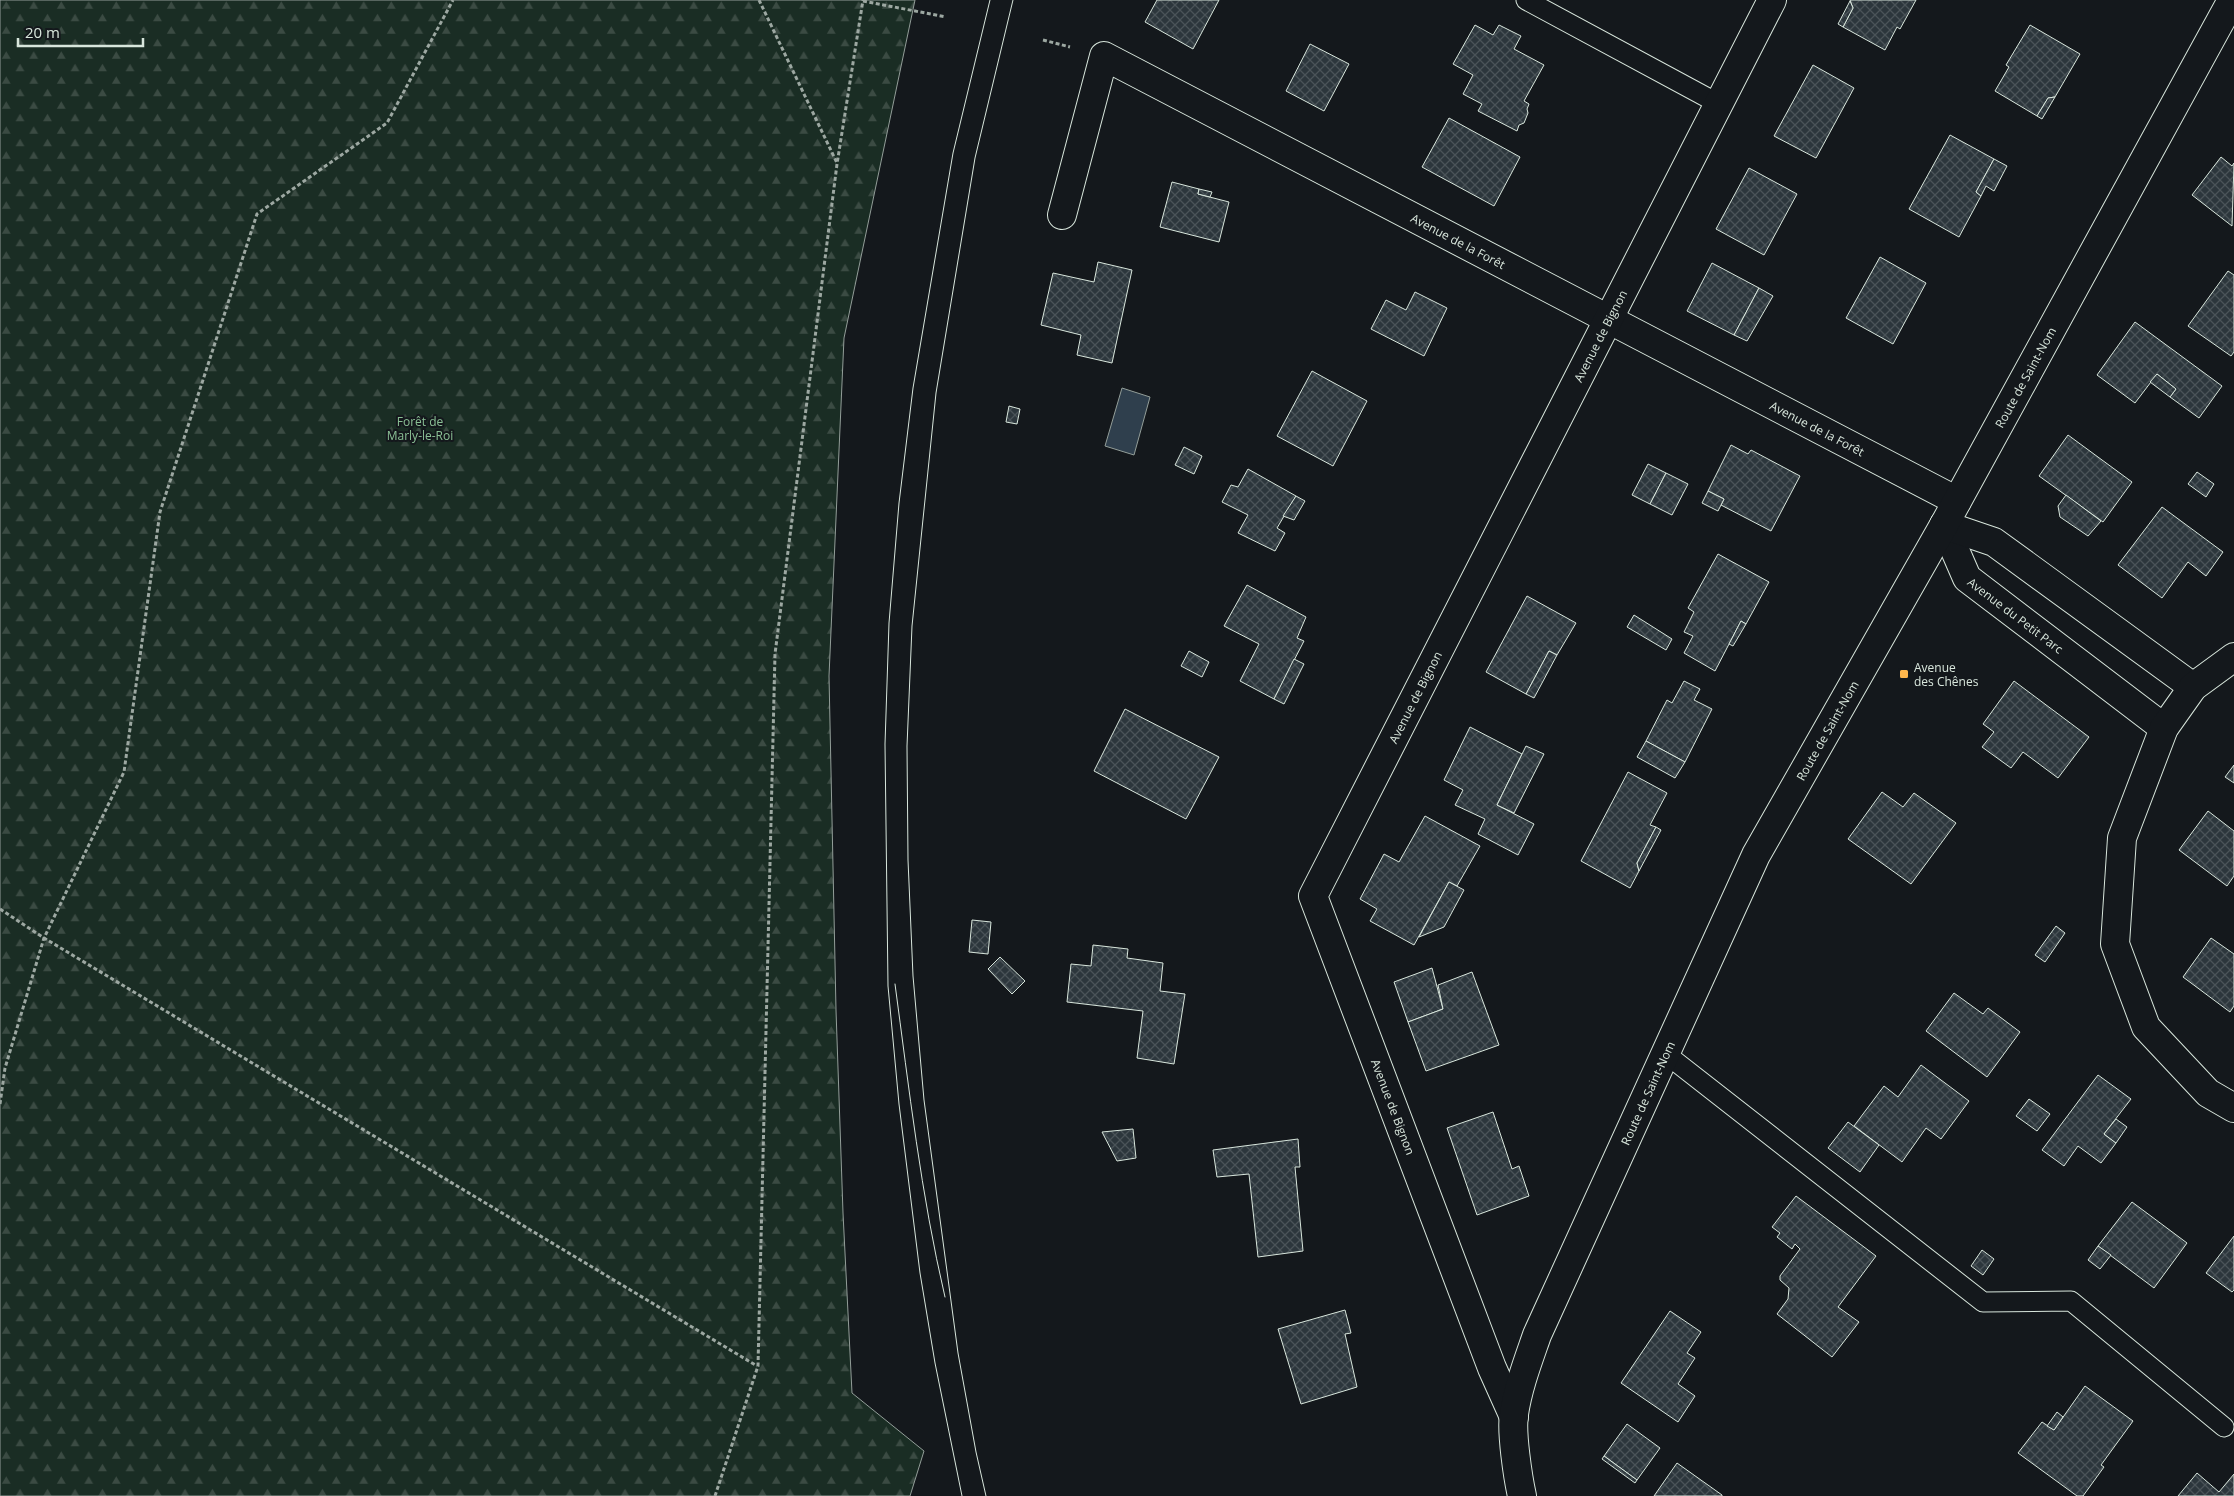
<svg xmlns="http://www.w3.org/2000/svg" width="2234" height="1496" font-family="'Open Sans',sans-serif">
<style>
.forest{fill:url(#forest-firs);stroke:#939e99}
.water{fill:#2f3f4d;stroke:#939e99}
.building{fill:url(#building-cross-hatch);stroke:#d8e6dc}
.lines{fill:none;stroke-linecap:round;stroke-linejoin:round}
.lane-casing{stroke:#d8e6dc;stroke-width:21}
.street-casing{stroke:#d8e6dc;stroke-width:30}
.secondary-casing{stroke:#d8e6dc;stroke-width:30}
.path{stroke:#9da8a2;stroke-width:3;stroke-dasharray:4 2.5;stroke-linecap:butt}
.lane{stroke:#14181c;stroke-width:19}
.street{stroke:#14181c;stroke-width:28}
.secondary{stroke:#14181c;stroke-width:28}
.tram{stroke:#d8e6dc;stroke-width:1}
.poi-dot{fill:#ffb74d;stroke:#14181c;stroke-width:2}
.labels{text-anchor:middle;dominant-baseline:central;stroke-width:4;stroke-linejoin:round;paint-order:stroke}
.street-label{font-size:12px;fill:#d8e6dc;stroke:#14181c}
.park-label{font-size:12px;fill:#8ac095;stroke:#14181c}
.poi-label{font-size:12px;fill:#d8e6dc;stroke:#14181c;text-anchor:start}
</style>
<defs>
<pattern id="forest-firs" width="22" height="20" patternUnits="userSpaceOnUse" patternTransform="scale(1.25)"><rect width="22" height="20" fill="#1a2d24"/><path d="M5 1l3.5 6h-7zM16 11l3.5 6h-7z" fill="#3b4b43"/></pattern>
<pattern id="building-cross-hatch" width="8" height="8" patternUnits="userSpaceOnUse" patternTransform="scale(1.25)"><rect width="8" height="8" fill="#2c363c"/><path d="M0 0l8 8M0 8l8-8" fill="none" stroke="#4a5358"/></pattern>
</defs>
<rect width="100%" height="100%" fill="#14181c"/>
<polygon class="forest" points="0,0 915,0 844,338 829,676 836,1010 843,1213 852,1393 924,1451 910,1496 0,1496"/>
<polygon class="water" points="1122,388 1150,397 1134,455 1105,446"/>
<g class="building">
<polygon points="1157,0 1219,0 1193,49 1145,22"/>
<polygon points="1916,0 1900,29 1897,27 1885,50 1843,27 1853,8 1850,0"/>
<polygon points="1850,1 1853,8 1843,27 1838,24"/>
<polygon points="1475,25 1493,35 1499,25 1521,36 1514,49 1544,65 1524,101 1529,104 1527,109 1528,113 1524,123 1519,125 1517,131 1478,111 1482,104 1463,94 1473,75 1453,64"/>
<polygon points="2030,25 2080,54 2055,97 2048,98 2037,116 1995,91 2009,67 2006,65"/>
<polygon points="1310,44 1349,64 1324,111 1286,91"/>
<polygon points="1813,65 1854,88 1816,158 1774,136"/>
<polygon points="2055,97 2042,119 2037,116 2048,98"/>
<polygon points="1449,118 1520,157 1494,206 1422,167"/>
<polygon points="1950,135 1994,159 1976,192 1981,196 1959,237 1909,209"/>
<polygon points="2221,157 2232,166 2234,163 2232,226 2192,195"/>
<polygon points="1994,159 2007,166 1994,191 1986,186 1981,196 1976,192"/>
<polygon points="1749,168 1797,194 1764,255 1716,229"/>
<polygon points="1172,182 1199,189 1198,194 1229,202 1219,242 1160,227"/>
<polygon points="1199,189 1212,192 1210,197 1198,194"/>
<polygon points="1880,257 1926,283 1893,344 1846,318"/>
<polygon points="1098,262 1132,270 1112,363 1077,355 1081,335 1041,325 1053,273 1094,282"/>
<polygon points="1712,263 1759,288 1734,335 1687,311"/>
<polygon points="2228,271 2234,275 2234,352 2231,356 2188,326"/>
<polygon points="1759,288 1773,296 1747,341 1734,335"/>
<polygon points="1415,292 1447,308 1424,356 1371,329 1386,300 1406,310"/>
<polygon points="2135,322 2222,386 2199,418 2170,397 2176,389 2157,374 2135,403 2097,375"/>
<polygon points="1312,371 1367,401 1333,466 1277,436"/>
<polygon points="2157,374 2176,389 2170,397 2150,382"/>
<polygon points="1009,406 1020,409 1017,424 1006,422"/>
<polygon points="2068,435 2132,482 2103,522 2039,476"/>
<polygon points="1731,445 1748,454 1751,450 1800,476 1771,531 1721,505 1724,499 1708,491"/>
<polygon points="1184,447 1202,456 1194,474 1175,465"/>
<polygon points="1648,464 1666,473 1650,504 1632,495"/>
<polygon points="1248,469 1296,496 1277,528 1285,533 1275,551 1238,533 1248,515 1222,502 1231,485 1238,487"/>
<polygon points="2197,472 2214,484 2206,497 2188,484"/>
<polygon points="1666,473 1688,484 1672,515 1650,504"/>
<polygon points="1708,491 1724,499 1718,511 1702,503"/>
<polygon points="2066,495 2101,521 2088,536 2060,517 2058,506"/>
<polygon points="1296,496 1305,501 1294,520 1283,516"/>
<polygon points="2162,507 2223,552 2206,576 2188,562 2162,598 2118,565"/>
<polygon points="1718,554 1769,582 1746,624 1741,621 1715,671 1684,653 1693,636 1684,632 1694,612 1688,608"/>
<polygon points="1247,585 1306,617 1297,638 1304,641 1274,699 1240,681 1259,644 1224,626"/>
<polygon points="1527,596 1576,623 1557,655 1549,651 1526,694 1486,672"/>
<polygon points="1634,615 1672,639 1666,650 1627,627"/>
<polygon points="1741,621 1746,624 1733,646 1729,644"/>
<polygon points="1189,651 1209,662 1202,677 1181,666"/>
<polygon points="1549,651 1557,655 1534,698 1526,694"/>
<polygon points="1294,659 1304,664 1284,704 1274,699"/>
<polygon points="1684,681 1700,689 1694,700 1712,709 1685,762 1646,741 1667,700 1672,703"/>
<polygon points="2014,681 2089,737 2058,778 2023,752 2011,768 1982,747 1994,732 1983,724"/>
<polygon points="1125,709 1219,757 1186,819 1094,771"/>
<polygon points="1470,727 1522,754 1497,805 1534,824 1518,855 1478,834 1485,819 1455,805 1463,790 1444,780"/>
<polygon points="1646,741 1685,762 1675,778 1637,757"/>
<polygon points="1526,746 1544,754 1514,813 1497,805"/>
<polygon points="2234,765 2234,783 2225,777"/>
<polygon points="1628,772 1667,793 1650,825 1656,827 1637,863 1639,871 1630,888 1581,861"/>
<polygon points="1882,792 1903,807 1914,793 1956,823 1911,884 1848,839"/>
<polygon points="2208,811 2234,831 2234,876 2227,886 2179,850"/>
<polygon points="1425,816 1480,846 1457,886 1449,882 1414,945 1370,921 1377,909 1360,899 1384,854 1399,862"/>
<polygon points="1656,827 1661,830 1639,871 1637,863"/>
<polygon points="1449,882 1464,890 1444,927 1419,937"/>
<polygon points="972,920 991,922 988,954 969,952"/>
<polygon points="2056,926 2065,933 2045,962 2035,955"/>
<polygon points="2211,938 2234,954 2234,1006 2230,1012 2183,977"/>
<polygon points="1093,945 1128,949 1127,958 1163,963 1160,991 1185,994 1174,1064 1137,1058 1143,1011 1067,1002 1071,964 1091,966"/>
<polygon points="1000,957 1025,981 1012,994 988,969"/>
<polygon points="1432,968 1443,1009 1408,1022 1394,982"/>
<polygon points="1472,972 1499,1045 1426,1071 1408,1022 1443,1009 1438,985"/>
<polygon points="1954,993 1983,1014 1988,1008 2020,1032 1987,1077 1926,1031"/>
<polygon points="1921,1065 1969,1101 1941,1139 1926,1128 1902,1162 1854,1126 1884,1086 1898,1097"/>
<polygon points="2098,1075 2131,1099 2104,1134 2116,1143 2101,1163 2078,1146 2064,1166 2042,1150"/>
<polygon points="2029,1099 2050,1114 2037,1131 2016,1116"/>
<polygon points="1493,1112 1512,1169 1519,1166 1529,1196 1477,1215 1447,1128"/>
<polygon points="2116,1119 2127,1127 2116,1143 2104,1134"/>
<polygon points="1848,1122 1879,1145 1860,1172 1828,1148"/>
<polygon points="1133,1129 1136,1158 1117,1161 1102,1132"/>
<polygon points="1298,1139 1300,1167 1295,1167 1303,1251 1258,1257 1249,1174 1217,1177 1213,1150"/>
<polygon points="1796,1196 1876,1256 1838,1307 1859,1322 1832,1357 1777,1314 1788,1299 1789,1288 1780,1280 1780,1276 1800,1249 1795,1244 1792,1249 1777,1237 1780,1233 1772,1227"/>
<polygon points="2132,1202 2187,1243 2154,1288 2098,1246"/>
<polygon points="2234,1236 2234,1290 2232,1292 2206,1273"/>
<polygon points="2098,1246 2111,1255 2100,1269 2088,1260"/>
<polygon points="1982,1250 1994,1259 1983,1275 1971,1266"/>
<polygon points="1345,1310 1351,1333 1345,1334 1357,1387 1301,1404 1278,1329"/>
<polygon points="1670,1311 1701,1332 1687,1353 1695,1358 1678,1384 1695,1396 1678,1422 1621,1383"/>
<polygon points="2085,1386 2133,1421 2101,1465 2104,1467 2083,1496 2077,1496 2018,1453 2042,1422 2054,1430"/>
<polygon points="2057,1412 2063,1417 2054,1430 2047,1426"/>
<polygon points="1627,1424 1660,1448 1637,1480 1604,1456"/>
<polygon points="1604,1456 1637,1480 1635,1483 1602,1459"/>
<polygon points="1677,1463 1722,1495 1722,1496 1654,1496"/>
<polygon points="2197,1473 2219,1492 2234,1474 2234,1496 2178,1496"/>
</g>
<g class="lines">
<defs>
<g id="lane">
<polyline points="1526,0 1719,104"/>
<polyline points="1666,1054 1983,1302 2071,1301 2224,1427"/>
</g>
<g id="street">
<path id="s1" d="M1062 215 1104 56 1957 501"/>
<path id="s2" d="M1944 525 1967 578 2164 728"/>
<polyline points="1944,525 1994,542 2193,687"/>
<polyline points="2234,657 2193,687 2164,728 2122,838 2115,944 2146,1027 2208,1093 2234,1108"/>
<path id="s3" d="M1514 1417 1492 1368 1313 896 1772 0"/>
</g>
<g id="secondary">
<path id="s4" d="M1522 1496C1518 1478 1511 1432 1514 1414 1518 1387 1528 1361 1537 1335L1756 855 1944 525 2232 0"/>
</g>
</defs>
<use href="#lane" class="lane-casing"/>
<use href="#street" class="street-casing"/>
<use href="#secondary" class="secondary-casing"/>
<g class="path">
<polyline points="759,0 837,163"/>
<polyline points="863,1 946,17"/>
<polyline points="1043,40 1070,47"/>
<polyline points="0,909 44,938 757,1366"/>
<polyline points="0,1104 5,1068 44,938 124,772 160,512 257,214 387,123 453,0"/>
<polyline points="715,1496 758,1366 775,654 837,164 863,0"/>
</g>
<use href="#lane" class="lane"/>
<use href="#street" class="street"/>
<use href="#secondary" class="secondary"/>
<g class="tram">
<path d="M895 984C909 1088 921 1195 945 1297"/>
<polyline points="962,1496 935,1363 920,1273 899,1104 888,986 885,744 889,623 899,503 913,388 953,153 990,0"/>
<polyline points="986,1496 976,1452 958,1353 924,1100 913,976 908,860 907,746 912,626 936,393 975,158 1013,0"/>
</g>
</g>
<rect class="poi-dot" x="1899" y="669" width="10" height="10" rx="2.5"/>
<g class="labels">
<g class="street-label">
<text stroke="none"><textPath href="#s1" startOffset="564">Avenue de la Forêt</textPath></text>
<text stroke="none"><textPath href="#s3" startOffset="1188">Avenue de Bignon</textPath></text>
<text stroke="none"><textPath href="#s4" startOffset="1241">Route de Saint-Nom</textPath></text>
<text stroke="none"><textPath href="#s1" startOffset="969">Avenue de la Forêt</textPath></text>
<text stroke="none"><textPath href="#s2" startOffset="119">Avenue du Petit Parc</textPath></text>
<text stroke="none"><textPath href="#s3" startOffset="782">Avenue de Bignon</textPath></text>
<text stroke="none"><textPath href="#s4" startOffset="836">Route de Saint-Nom</textPath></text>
<text stroke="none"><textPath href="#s4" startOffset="431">Route de Saint-Nom</textPath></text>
<text transform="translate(1393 1107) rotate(69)">Avenue de Bignon</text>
</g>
<g class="park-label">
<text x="420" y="421">Forêt de<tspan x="420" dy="14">Marly-le-Roi</tspan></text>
</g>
<g class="poi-label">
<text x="1914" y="667">Avenue<tspan x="1914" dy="14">des Chênes</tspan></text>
</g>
</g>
<path d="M18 38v8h125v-8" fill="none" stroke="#d8e6dc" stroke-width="2.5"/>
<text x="25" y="38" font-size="15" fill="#d8e6dc" stroke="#14181c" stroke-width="4" paint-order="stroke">20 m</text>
</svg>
